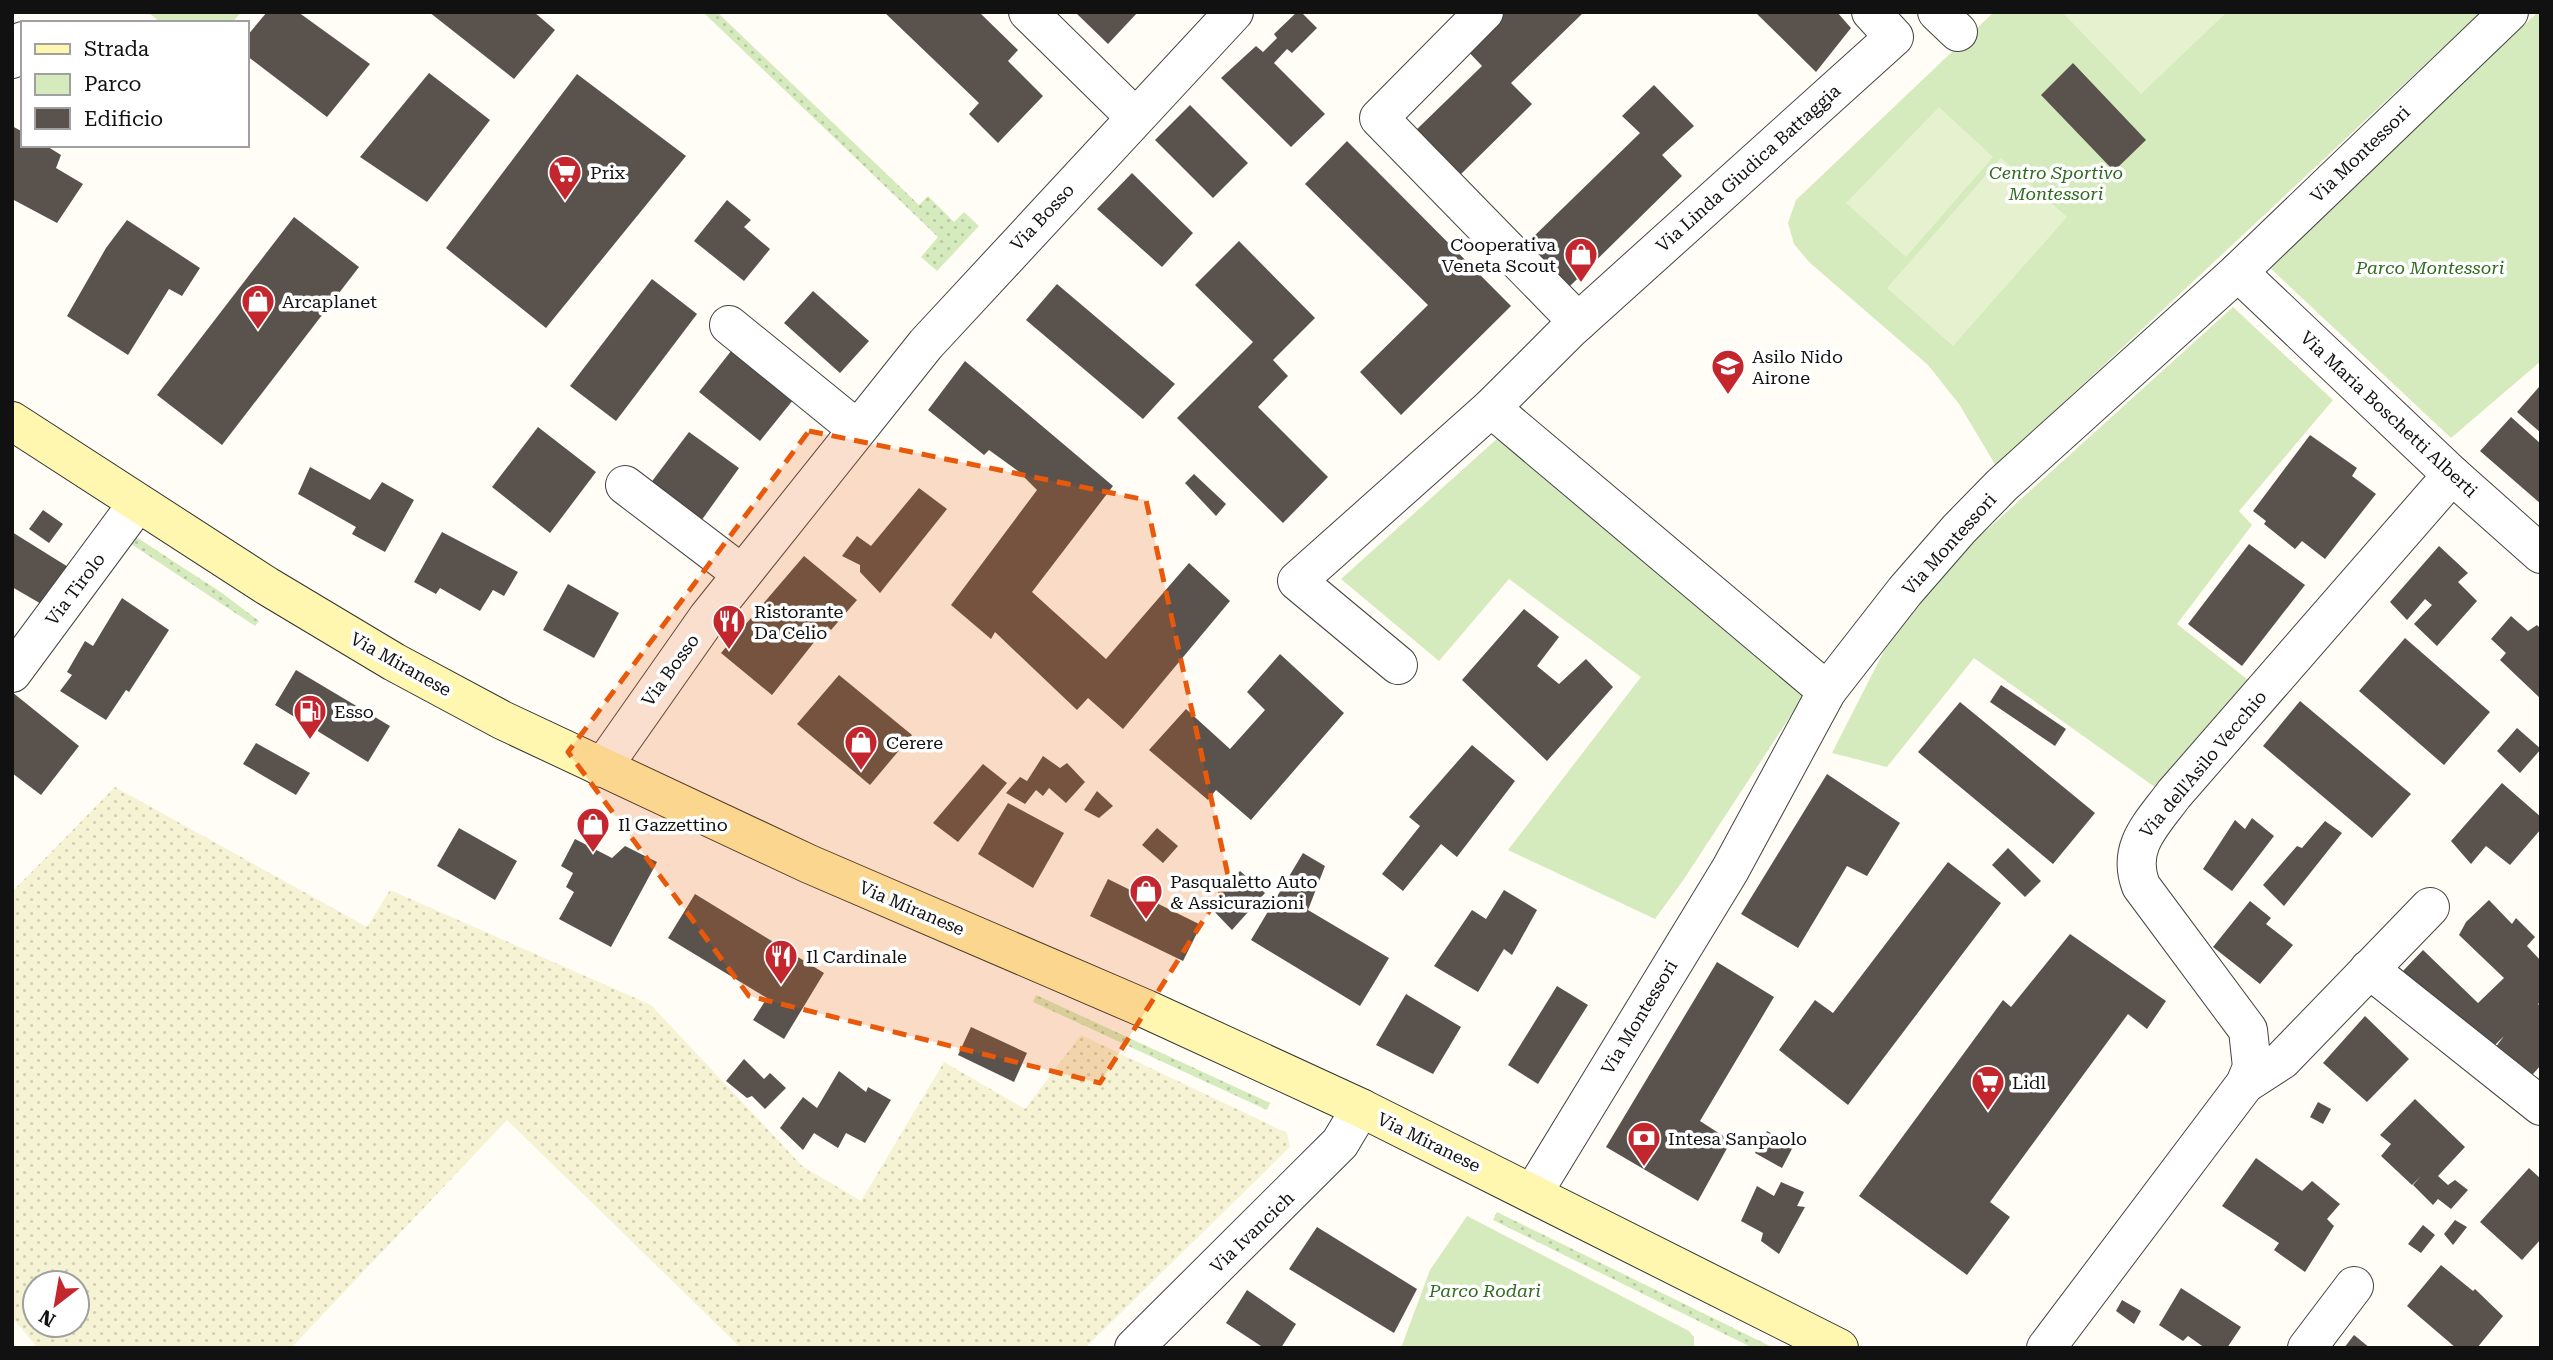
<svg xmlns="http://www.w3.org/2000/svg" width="2553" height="1360" font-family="'Roboto Serif',serif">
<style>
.farmland{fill:url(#farmland-dots);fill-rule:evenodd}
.grass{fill:url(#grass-dots)}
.park{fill:#d5ebbd}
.pitch{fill:#e6f2cf}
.building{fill:#5a524d}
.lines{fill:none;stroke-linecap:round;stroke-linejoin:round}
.street-casing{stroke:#444;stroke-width:40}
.secondary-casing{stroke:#333;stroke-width:40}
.street{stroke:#fff;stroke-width:38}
.secondary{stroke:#fff6b0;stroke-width:38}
.marked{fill:#e8590c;fill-opacity:0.2;stroke:#e8590c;stroke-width:5;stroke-dasharray:14 9;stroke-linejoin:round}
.labels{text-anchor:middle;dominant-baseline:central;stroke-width:7;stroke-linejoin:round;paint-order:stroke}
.street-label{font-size:18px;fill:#111;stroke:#fff}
.poi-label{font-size:18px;fill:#111;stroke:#fff;text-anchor:start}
.park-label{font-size:18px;font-style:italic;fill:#2f6b1f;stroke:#fff}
</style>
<defs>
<pattern id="farmland-dots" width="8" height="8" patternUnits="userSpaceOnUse" patternTransform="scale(1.75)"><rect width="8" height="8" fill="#f6f3d4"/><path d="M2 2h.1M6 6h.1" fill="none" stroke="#d2cfb5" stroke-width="1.8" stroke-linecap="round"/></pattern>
<pattern id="grass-dots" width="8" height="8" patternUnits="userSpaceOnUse" patternTransform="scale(1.75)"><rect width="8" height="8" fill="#d5ebbd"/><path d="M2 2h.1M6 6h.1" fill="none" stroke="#b6c8a1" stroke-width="1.8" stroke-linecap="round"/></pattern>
</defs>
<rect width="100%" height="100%" fill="#fffdf5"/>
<path class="farmland" d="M115 787 367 927 390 890 651 1005 802 1166 861 1201 944 1062 1025 1109 1081 1035 1287 1133 1290 1147 1085 1348H741L507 1120 291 1348H38L12 1317V892ZM35 1283H77V1325H35Z"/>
<g class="grass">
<polygon points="703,12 717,12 919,205 928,196 954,222 964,212 979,226 937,271 921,257 938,237"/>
<polygon points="127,531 222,593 259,621 255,626 122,538"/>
<polygon points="1036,995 1270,1103 1267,1110 1033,1002"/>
<polygon points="1497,1212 1774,1348 1753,1348 1493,1220"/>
</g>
<g class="park">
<polygon points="148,12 241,12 232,23 161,23"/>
<polygon points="1994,12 2481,12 1996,466 1959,404 1928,365 1809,262 1794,244 1788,223 1796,200"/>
<polygon points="2538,12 2541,12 2541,361 2451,438 2269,267"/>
<polygon points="2233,307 2333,400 2239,511 2252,525 2177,624 2252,683 2159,790 1974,658 1887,767 1832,753 1884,651 1919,601 1968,547"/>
<polygon points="1499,437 1806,692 1684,879 1655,919 1508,850 1641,677 1509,579 1439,661 1341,579"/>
<polygon points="1467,1216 1689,1331 1694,1337 1694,1348 1401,1348 1430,1270"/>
</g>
<g class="pitch">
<polygon points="2062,12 2227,12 2141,94"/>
<polygon points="1939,107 1993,157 1906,257 1846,203"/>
<polygon points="2001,158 2067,217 1953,346 1887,288"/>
</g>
<g class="building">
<polygon points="267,12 298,12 370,64 327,117 247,56 247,36"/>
<polygon points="429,12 534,12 555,30 514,79"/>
<polygon points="884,12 979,12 1018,50 1008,61 1043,96 998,143 969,114 979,103"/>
<polygon points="1075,12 1138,12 1108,44"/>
<polygon points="1297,12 1301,12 1317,28 1292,53 1287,49 1274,63 1325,114 1291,147 1221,78 1256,46 1263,52 1277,38 1274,34"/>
<polygon points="1495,12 1584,12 1511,83 1532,104 1457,178 1413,133 1482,66 1462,45"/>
<polygon points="1755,12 1837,12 1851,28 1816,72"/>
<polygon points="2073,63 2146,140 2114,171 2041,95"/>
<polygon points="429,73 490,120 427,202 360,157"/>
<polygon points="577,74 686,156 546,328 446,248"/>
<polygon points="1654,85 1694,126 1662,155 1682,176 1570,286 1527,243 1640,133 1622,116"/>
<polygon points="1190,105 1248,163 1213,198 1155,140"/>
<polygon points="12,126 23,132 23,145 45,145 61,155 56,168 83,184 57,223 12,199"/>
<polygon points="1347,141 1511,306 1401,415 1360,372 1428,305 1305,184"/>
<polygon points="1132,173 1193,233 1162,267 1097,209"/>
<polygon points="727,200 751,220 744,227 770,249 744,281 694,241"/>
<polygon points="294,217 359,267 222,445 157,395"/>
<polygon points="127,220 200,268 182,296 169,289 128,355 67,316 106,248"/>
<polygon points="1239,241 1315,318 1273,360 1288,376 1258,407 1328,477 1283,523 1177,418 1253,342 1195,285"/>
<polygon points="652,279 697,314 616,421 570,386"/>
<polygon points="1057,284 1175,384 1143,419 1026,320"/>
<polygon points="813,291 869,341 840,373 784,323"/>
<polygon points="731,351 793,400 760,441 699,392"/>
<polygon points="965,361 1113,486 1032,592 1106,659 1189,563 1230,601 1123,729 1088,698 1077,710 995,632 991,639 951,605 1037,490 1018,471 989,450 984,455 928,410"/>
<polygon points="2539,387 2541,389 2541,433 2517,412"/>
<polygon points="2511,417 2541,444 2541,504 2480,451"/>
<polygon points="538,427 596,472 550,533 492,487"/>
<polygon points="689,432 739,468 701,521 650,484"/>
<polygon points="2310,435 2357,468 2352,476 2376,494 2325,559 2302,541 2295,549 2264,524 2266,521 2253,511"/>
<polygon points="310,467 370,500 382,482 414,500 385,552 352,534 356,527 298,494"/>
<polygon points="1194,474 1226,504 1216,516 1185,483"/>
<polygon points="919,488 947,509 880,593 860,572 860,565 842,556 857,536 871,546"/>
<polygon points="43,510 63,524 49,543 29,529"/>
<polygon points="12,532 73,570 50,609 12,587"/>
<polygon points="442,532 518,572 504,596 493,590 480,611 440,588 436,594 414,582"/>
<polygon points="2249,544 2305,585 2242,666 2188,624"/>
<polygon points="2439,546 2468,573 2458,582 2477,601 2437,646 2414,624 2432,605 2425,599 2407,620 2390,602"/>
<polygon points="804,556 857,600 831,630 827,626 772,695 721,653"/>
<polygon points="568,584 619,613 594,658 543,630"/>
<polygon points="122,598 169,630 129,692 126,690 106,720 60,691 72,675 67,672 85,641 93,646"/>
<polygon points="1524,609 1559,637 1537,666 1559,684 1586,659 1613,687 1547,761 1462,680"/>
<polygon points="2511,616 2528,631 2537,625 2541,629 2541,699 2500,660 2506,653 2491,639"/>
<polygon points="2405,638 2490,712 2444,765 2359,691"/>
<polygon points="1280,654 1344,713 1251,820 1216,790 1208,800 1149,750 1186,709 1230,749 1265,710 1247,692"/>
<polygon points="296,670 390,726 368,762 275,705"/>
<polygon points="839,675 912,735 870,785 797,724"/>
<polygon points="2001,685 2066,729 2055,746 1990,702"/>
<polygon points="12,692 79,746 41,795 12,773"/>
<polygon points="2300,701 2411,794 2372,838 2263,746"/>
<polygon points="1960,702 2095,813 2053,864 1918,752"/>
<polygon points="2517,728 2541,749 2520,773 2497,751"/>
<polygon points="256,743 310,773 296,795 243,764"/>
<polygon points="1472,745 1515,781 1457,857 1441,844 1403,891 1382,874 1420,826 1409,817"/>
<polygon points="1043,756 1060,768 1067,763 1085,782 1066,803 1049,788 1043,796 1036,790 1025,804 1006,793 1020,777 1027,781"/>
<polygon points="983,764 1007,783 958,842 933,823"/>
<polygon points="1827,774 1900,823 1867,876 1847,866 1798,948 1741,914"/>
<polygon points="2502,783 2541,817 2541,829 2510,865 2486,846 2471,864 2451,841"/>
<polygon points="1097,791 1113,806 1099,818 1084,810"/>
<polygon points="1008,803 1064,833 1033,888 978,854"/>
<polygon points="2252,818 2274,836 2232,891 2203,869 2235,820 2245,829"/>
<polygon points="2325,821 2342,833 2284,906 2263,885 2297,846 2302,848"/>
<polygon points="459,828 517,861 495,900 437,866"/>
<polygon points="1157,828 1178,846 1163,863 1142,845"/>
<polygon points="575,839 612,858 625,846 657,862 611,947 559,919 574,892 566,887 573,873 561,866"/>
<polygon points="2008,848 2041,881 2025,897 1992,865"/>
<polygon points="1303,853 1325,866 1308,910 1389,958 1360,1006 1251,940"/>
<polygon points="1948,862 2001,903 1848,1105 1779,1050 1815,1000 1833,1013"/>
<polygon points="1240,871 1265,893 1232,930 1209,906"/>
<polygon points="1108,879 1201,925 1183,961 1090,916"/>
<polygon points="1504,890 1537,910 1512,955 1504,949 1478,992 1434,966 1472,910 1486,919"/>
<polygon points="695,894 824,973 784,1039 753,1020 767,998 668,938"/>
<polygon points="2489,900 2512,924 2516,918 2535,937 2527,946 2541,961 2541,1002 2538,1004 2541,1007 2541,1065 2525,1083 2492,1052 2504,1036 2485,1055 2403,971 2423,950 2478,1003 2504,978 2459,935 2466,922"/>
<polygon points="2250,901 2271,918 2266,924 2293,945 2260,984 2213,947"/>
<polygon points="2070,934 2166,1001 2147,1029 2128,1014 1990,1202 2010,1217 1967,1275 1859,1196 2003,1000 2011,1007"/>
<polygon points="1717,962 1774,997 1700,1121 1731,1141 1698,1201 1606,1147"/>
<polygon points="1557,986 1588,1005 1538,1084 1508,1065"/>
<polygon points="1406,994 1461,1027 1433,1074 1376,1045"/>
<polygon points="2365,1016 2409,1059 2367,1102 2323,1063"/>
<polygon points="971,1027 1027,1053 1014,1082 958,1055"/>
<polygon points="744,1059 764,1079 770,1073 786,1088 765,1109 752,1096 747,1098 726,1081"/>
<polygon points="839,1071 866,1092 868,1087 891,1100 865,1143 846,1133 838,1148 814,1133 803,1150 780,1128 803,1097 817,1108"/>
<polygon points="2415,1099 2465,1147 2438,1176 2448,1185 2455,1180 2468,1190 2451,1209 2438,1199 2433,1205 2413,1185 2421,1176 2412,1185 2381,1156 2391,1144 2380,1135"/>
<polygon points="2318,1102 2331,1109 2323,1124 2310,1117"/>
<polygon points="1767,1131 1794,1145 1782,1168 1755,1153"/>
<polygon points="2256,1158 2302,1191 2312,1181 2340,1204 2327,1219 2334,1226 2305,1272 2274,1250 2279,1243 2222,1206"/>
<polygon points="2529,1168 2541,1179 2541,1239 2522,1260 2480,1222"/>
<polygon points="1781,1182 1804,1192 1797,1206 1805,1207 1779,1254 1761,1241 1763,1233 1741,1221 1757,1186 1774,1196"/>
<polygon points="2455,1220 2467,1227 2453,1245 2444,1234"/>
<polygon points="2423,1225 2435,1235 2421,1253 2408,1244"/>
<polygon points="1317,1227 1417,1289 1394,1333 1289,1269"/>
<polygon points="2441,1265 2473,1291 2475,1289 2503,1316 2477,1348 2456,1348 2407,1306"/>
<polygon points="2181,1288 2241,1327 2227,1348 2205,1348 2188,1336 2183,1341 2159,1325"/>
<polygon points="1247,1290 1296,1324 1281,1348 1264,1348 1226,1323"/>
<polygon points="2122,1300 2141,1311 2134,1324 2116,1311"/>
<polygon points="2354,1335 2370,1348 2344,1348"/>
</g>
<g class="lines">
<defs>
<g id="street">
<polyline points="1028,12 1135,117"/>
<polyline points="1484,12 1379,118 1578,322"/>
<polyline points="1937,12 1958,32"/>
<polyline points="12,59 23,41"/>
<polyline points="2238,272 2452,475 2541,554"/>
<polyline points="729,325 857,429"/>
<polyline points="1491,408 1568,331 1894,37 1871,12"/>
<polyline points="625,485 742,574"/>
<polyline points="1398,665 1297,581 1491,408 1827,691"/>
<polyline points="12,673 137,504"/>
<polyline points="602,768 708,617 926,344 1234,12"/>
<polyline points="2369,969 2541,1106"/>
<polyline points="2245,1084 2282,1060 2430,907"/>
<polyline points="1533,1193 1730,870 1827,691 1905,591 1959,529 2002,485 2238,272 2509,12"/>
<polyline points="1134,1348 1340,1143 1361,1108"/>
<path d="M2046 1348 2245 1084 2252 1067 2248 1030 2141 886C2126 847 2152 824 2174 794L2452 475"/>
<polyline points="2307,1348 2354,1286"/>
</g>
<polyline id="secondary" points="12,421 267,586 394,662 502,720 809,864 1146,1009 1361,1108 1839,1348"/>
</defs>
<use href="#street" class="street-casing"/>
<use href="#secondary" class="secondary-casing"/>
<use href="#street" class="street"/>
<use href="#secondary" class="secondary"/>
</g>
<path class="marked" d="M809 431 1146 500 1229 880 1100 1083 749 996 568 752Z"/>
<defs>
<symbol id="supermarket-pin" viewBox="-11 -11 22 30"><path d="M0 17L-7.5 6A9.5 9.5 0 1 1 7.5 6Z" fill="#c4262e" stroke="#fff"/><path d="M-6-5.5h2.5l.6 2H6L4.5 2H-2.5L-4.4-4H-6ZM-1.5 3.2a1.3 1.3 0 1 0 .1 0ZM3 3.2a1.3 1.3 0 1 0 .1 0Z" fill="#fff"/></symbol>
<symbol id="shop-pin" viewBox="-11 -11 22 30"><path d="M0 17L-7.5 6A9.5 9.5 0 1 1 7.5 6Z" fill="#c4262e" stroke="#fff"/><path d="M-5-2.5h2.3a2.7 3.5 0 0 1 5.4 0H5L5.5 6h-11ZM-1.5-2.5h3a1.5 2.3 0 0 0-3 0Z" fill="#fff"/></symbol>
<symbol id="school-pin" viewBox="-11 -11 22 30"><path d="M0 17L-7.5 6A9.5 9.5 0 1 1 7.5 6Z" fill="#c4262e" stroke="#fff"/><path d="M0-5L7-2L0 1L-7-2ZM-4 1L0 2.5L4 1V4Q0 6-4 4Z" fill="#fff"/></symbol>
<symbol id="restaurant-pin" viewBox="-11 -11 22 30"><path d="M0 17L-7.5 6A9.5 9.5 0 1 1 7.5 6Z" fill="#c4262e" stroke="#fff"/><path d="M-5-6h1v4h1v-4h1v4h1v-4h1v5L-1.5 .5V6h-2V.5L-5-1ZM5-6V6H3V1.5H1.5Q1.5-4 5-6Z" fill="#fff"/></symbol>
<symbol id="fuel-pin" viewBox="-11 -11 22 30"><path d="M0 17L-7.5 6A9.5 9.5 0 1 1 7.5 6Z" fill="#c4262e" stroke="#fff"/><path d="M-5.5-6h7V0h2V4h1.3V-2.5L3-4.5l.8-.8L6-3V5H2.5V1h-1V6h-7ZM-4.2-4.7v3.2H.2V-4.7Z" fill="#fff"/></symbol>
<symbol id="bank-pin" viewBox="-11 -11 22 30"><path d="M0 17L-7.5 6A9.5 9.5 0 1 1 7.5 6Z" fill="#c4262e" stroke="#fff"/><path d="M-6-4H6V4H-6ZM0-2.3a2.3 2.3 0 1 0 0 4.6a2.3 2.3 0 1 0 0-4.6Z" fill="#fff"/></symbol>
</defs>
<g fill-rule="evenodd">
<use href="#supermarket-pin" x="546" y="153" width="38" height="52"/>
<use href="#shop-pin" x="1562" y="235" width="38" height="52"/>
<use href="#shop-pin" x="239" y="282" width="38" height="52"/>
<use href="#school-pin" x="1709" y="347" width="38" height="52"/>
<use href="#restaurant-pin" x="710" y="602" width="38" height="52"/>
<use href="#fuel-pin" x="291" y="692" width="38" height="52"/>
<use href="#shop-pin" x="842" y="723" width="38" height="52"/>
<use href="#shop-pin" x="574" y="805" width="38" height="52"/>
<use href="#shop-pin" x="1127" y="872" width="38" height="52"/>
<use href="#restaurant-pin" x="762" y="937" width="38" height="52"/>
<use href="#supermarket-pin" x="1969" y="1063" width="38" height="52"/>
<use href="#bank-pin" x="1625" y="1119" width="38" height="52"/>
</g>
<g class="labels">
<g class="street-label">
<text transform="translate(2360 154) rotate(-44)">Via Montessori</text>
<text transform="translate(1748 168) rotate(-42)">Via Linda Giudica Battaggia</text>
<text transform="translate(1042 217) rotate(-47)">Via Bosso</text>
<text transform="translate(2389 414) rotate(43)">Via Maria Boschetti Alberti</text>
<text transform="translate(1949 544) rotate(-48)">Via Montessori</text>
<text transform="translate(75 589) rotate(-53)">Via Tirolo</text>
<text transform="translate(401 664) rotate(29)">Via Miranese</text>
<text transform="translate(670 670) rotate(-54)">Via Bosso</text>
<text transform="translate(2203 764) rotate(-50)">Via dell'Asilo Vecchio</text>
<text transform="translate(912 908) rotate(23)">Via Miranese</text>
<text transform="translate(1639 1017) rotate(-59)">Via Montessori</text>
<text transform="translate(1429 1142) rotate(26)">Via Miranese</text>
<text transform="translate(1252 1232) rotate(-44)">Via Ivancich</text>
</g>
<g class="poi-label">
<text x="590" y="172">Prix</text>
<text x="1556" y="244" text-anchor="end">Cooperativa<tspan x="1556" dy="21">Veneta Scout</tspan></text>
<text x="282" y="301">Arcaplanet</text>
<text x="1752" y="356">Asilo Nido<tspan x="1752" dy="21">Airone</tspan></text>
<text x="754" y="611">Ristorante<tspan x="754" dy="21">Da Celio</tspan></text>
<text x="334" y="711">Esso</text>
<text x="886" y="742">Cerere</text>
<text x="618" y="824">Il Gazzettino</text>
<text x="1170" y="881">Pasqualetto Auto<tspan x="1170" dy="21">&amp; Assicurazioni</tspan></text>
<text x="806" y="956">Il Cardinale</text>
<text x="2012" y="1082">Lidl</text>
<text x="1668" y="1138">Intesa Sanpaolo</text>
</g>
<g class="park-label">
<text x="2056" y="172">Centro Sportivo<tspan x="2056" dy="21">Montessori</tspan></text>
<text x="2430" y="267">Parco Montessori</text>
<text x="1485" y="1290">Parco Rodari</text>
</g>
</g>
<rect width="2553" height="1360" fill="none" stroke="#111111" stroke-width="28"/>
<rect x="21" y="21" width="228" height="126" fill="#ffffff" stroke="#a0a0a0" stroke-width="2"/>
<rect x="35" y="44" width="35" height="10" fill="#fff6b0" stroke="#a0a0a0" stroke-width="2"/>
<text x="84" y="56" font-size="21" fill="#111111">Strada</text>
<rect x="35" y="74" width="35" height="21" fill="#d5ebbd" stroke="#a0a0a0" stroke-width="2"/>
<text x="84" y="91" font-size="21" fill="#111111">Parco</text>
<rect x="35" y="108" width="35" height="21" fill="#5a524d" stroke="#a0a0a0" stroke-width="2"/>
<text x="84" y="126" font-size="21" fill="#111111">Edificio</text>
<g transform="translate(56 1304) rotate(211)"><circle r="33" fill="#ffffff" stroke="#a0a0a0" stroke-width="2"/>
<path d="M0-5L12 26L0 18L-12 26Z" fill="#c4262e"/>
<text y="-10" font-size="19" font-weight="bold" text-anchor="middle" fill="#111111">N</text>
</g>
</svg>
